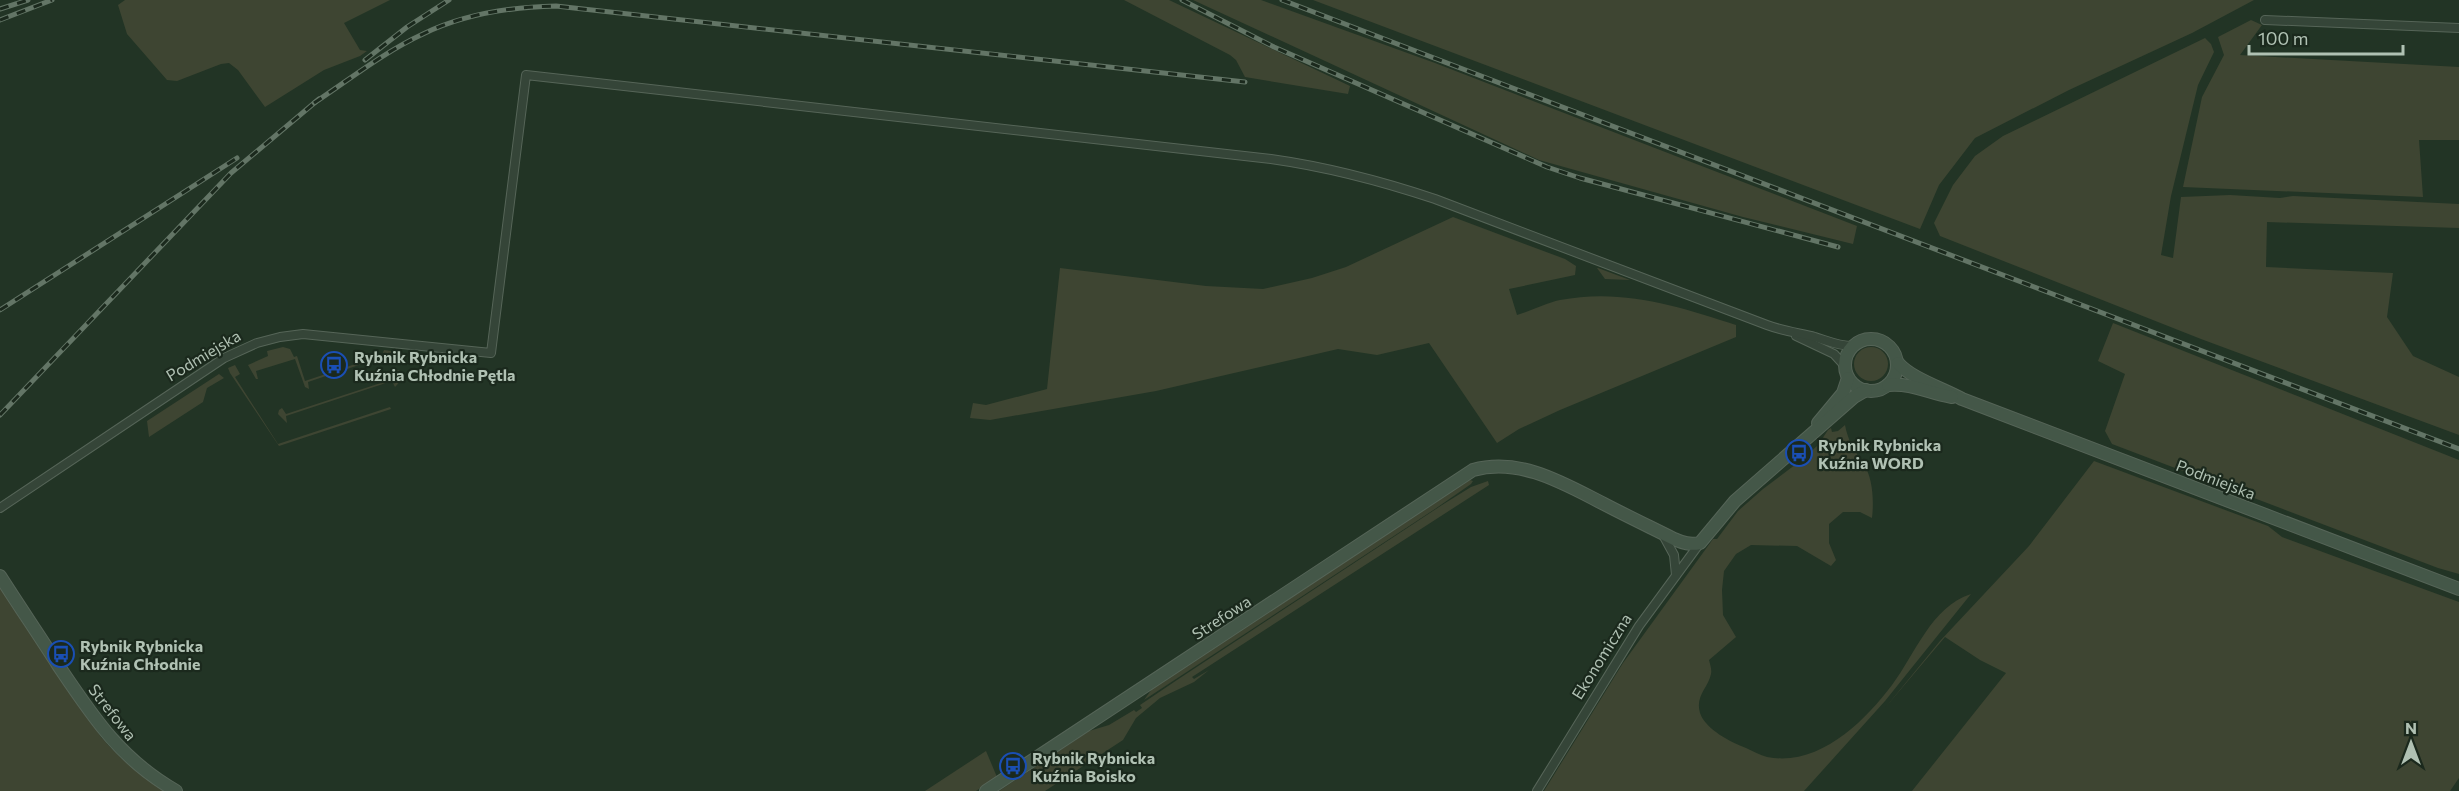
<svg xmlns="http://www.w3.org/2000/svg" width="2459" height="791" font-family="Commissioner,sans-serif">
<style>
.green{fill:#3e4532}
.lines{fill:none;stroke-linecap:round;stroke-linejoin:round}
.street-casing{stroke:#566558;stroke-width:10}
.secondary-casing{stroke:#566558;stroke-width:14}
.street{stroke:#354538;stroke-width:8}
.secondary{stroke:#445748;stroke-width:12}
.rail-casing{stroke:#637566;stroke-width:5}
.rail{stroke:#1b291d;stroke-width:3;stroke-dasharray:9;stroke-linecap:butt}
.labels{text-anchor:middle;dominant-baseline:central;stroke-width:4.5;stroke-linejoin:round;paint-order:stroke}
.street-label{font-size:16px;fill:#b0c1b3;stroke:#1b291d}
.poi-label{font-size:16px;font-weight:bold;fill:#b0c1b3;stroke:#1b291d;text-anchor:start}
</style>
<rect width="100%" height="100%" fill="#223425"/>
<g class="green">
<polygon points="125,0 390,0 344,23 360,50 367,51 360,56 324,70 265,107 238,70 229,63 221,64 177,81 167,80 127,34 118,5"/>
<polygon points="1124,0 1169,0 1350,86 1348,94 1245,77 1236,60 1230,55"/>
<polygon points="1193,0 1261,0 1435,63 1857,226 1853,244 1743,217 1539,160"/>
<polygon points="1313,0 2254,0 2192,33 2069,90 1975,138 1939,185 1920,229"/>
<polygon points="2251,20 2262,25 2240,55 2459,67 2459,140 2419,140 2423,197 2183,187 2202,97 2224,55 2218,37"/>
<polygon points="2205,38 2211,44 2214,52 2198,85 2171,196 2161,255 2173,258 2181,197 2230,195 2280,198 2293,196 2459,204 2459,228 2267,222 2266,267 2393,273 2387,317 2413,356 2459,377 2459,435 2201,339 1940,236 1934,223 1953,185 1975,156 2003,136"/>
<path d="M1453 217 1565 259 1576 266 1575 275 1509 289 1517 315C1531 311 1546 303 1560 300 1621 288 1679 306 1736 325V337L1560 410 1519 429 1497 443 1429 343 1377 355 1338 349 1156 391 990 420 970 418 973 403 986 405 1047 389 1060 268 1206 286 1263 289 1312 278 1346 267Z"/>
<polygon points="1597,268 1598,268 1630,280 1605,279"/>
<polygon points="2113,323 2459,460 2459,574 2438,568 2112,444 2105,431 2125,374 2098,361"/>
<polygon points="283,347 290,349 294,357 297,356 305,381 382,355 384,350 398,352 308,382 309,389 305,387 295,359 256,371 258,379 256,379 248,365 268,356 267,351"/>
<circle cx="1871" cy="364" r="17"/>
<polygon points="235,365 240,374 235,377 278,444 390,407 391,409 279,446 230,373 228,368"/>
<polygon points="397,370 401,371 405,376 395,387 392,381 286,416 287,423 278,414 279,410 282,408 286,414 399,377"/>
<polygon points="219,374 224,378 207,388 203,402 149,437 147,421"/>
<path d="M1845 425C1848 441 1854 450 1863 463 1873 477 1874 501 1872 518L1860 512H1843L1829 524V543L1836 560 1831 566 1797 546 1751 545 1736 554 1724 571 1722 590 1723 615 1736 637 1709 660C1710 664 1712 670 1711 674 1708 688 1695 696 1700 713 1706 730 1731 742 1746 748 1753 751 1760 755 1767 757 1819 767 1864 722 1892 685 1916 653 1931 607 1971 594L1885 701 1804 791H1544L1623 663 1713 539H1717L1738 511 1763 489 1804 458 1818 445 1828 430 1831 428 1832 432 1838 431Z"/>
<polygon points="2094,461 2268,526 2282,537 2459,602 2459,778 2450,791 1912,791 2006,673 1980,660 1945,637 1885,708 1940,641 2029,546"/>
<polygon points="1470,480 1473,481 1471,484 1435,509 1144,700 1152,689"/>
<polygon points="1488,481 1489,485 1192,677 1194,679 1209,670 1194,682 1160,698 1136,718 1123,740 1045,791 999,791 1089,731 1109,725 1134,710 1136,712 1142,708 1140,705 1177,680 1442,505 1471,487"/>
<path d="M0 587 101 737C120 759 141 777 167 791H0Z"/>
<polygon points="986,751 997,777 976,791 925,791"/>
</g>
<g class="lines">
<defs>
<g id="street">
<polyline points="2265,20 2459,28"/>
<polyline points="1796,336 1834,354 1845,366"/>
<path d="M0 508 224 358 257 343 280 337 303 334 491 353 526 75 1271 159C1328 167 1381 181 1435 199L1767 325C1783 331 1799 333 1815 337 1828 341 1838 346 1853 346"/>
<polyline points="1662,533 1674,555 1676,575"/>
<polyline points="1537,791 1639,626 1700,543"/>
</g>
<g id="secondary">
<circle cx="1871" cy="365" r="26"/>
<path d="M1898 363C1912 379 1942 388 1962 399L2459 589"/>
<path d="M1888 385C1914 383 1927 393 1952 397"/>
<polyline points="1818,423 1843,393 1848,378"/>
<path d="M0 576C19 606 39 635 58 665 93 717 120 759 176 791"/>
<path d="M986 791 1473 470C1520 457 1563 483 1604 504 1627 516 1650 527 1674 539 1683 543 1690 545 1700 543L1735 501 1854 397 1866 390"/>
</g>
</defs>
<use href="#street" class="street-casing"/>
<use href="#secondary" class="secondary-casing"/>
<use href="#street" class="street"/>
<use href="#secondary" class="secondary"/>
<defs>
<g id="rail">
<polyline points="1182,0 1274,47 1547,167 1580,178 1838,247"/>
<polyline points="1282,0 2459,449"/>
<polyline points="0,9 28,0"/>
<polyline points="0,20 52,0"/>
<polyline points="365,60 407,27 449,0"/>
<path d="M314 103C350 79 384 52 423 34 464 14 510 7 556 6L1245 82"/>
<polyline points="0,310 237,158"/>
<polyline points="0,415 231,173 319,99"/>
</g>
</defs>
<use href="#rail" class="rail-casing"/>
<use href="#rail" class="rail"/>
</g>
<defs>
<symbol id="bus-ring" viewBox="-11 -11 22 22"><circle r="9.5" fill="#1b291d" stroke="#1a4fb4" stroke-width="1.5"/><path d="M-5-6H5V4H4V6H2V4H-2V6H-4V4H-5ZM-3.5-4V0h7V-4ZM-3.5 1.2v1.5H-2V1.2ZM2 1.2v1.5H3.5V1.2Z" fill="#1a4fb4"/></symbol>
</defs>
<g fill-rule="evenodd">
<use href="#bus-ring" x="319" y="350" width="30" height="30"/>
<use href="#bus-ring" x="1784" y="438" width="30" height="30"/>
<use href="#bus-ring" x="46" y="639" width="30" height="30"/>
<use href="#bus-ring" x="998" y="751" width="30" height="30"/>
</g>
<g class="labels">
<g class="street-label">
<text transform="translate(203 355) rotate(-31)">Podmiejska</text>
<text transform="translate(2216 479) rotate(21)">Podmiejska</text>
<text transform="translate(1221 617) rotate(-33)">Strefowa</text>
<text transform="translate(1601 656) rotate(-58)">Ekonomiczna</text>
<text transform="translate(113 712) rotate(52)">Strefowa</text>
</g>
<g class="poi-label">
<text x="354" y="356">Rybnik Rybnicka<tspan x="354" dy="18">Kuźnia Chłodnie Pętla</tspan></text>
<text x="1818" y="444">Rybnik Rybnicka<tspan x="1818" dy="18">Kuźnia WORD</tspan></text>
<text x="80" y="645">Rybnik Rybnicka<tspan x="80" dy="18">Kuźnia Chłodnie</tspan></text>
<text x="1032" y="757">Rybnik Rybnicka<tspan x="1032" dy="18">Kuźnia Boisko</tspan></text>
</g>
</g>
<g transform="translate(2411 743)" stroke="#1b291d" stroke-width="4.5" paint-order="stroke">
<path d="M0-4.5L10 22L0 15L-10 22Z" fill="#b0c1b3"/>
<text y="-9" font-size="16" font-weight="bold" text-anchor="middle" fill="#b0c1b3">N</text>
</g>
<path d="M2249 45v9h154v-9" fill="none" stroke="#b0c1b3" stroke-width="3"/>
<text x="2258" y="45" font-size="18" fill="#b0c1b3" stroke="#1b291d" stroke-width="4.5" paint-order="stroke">100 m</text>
</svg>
